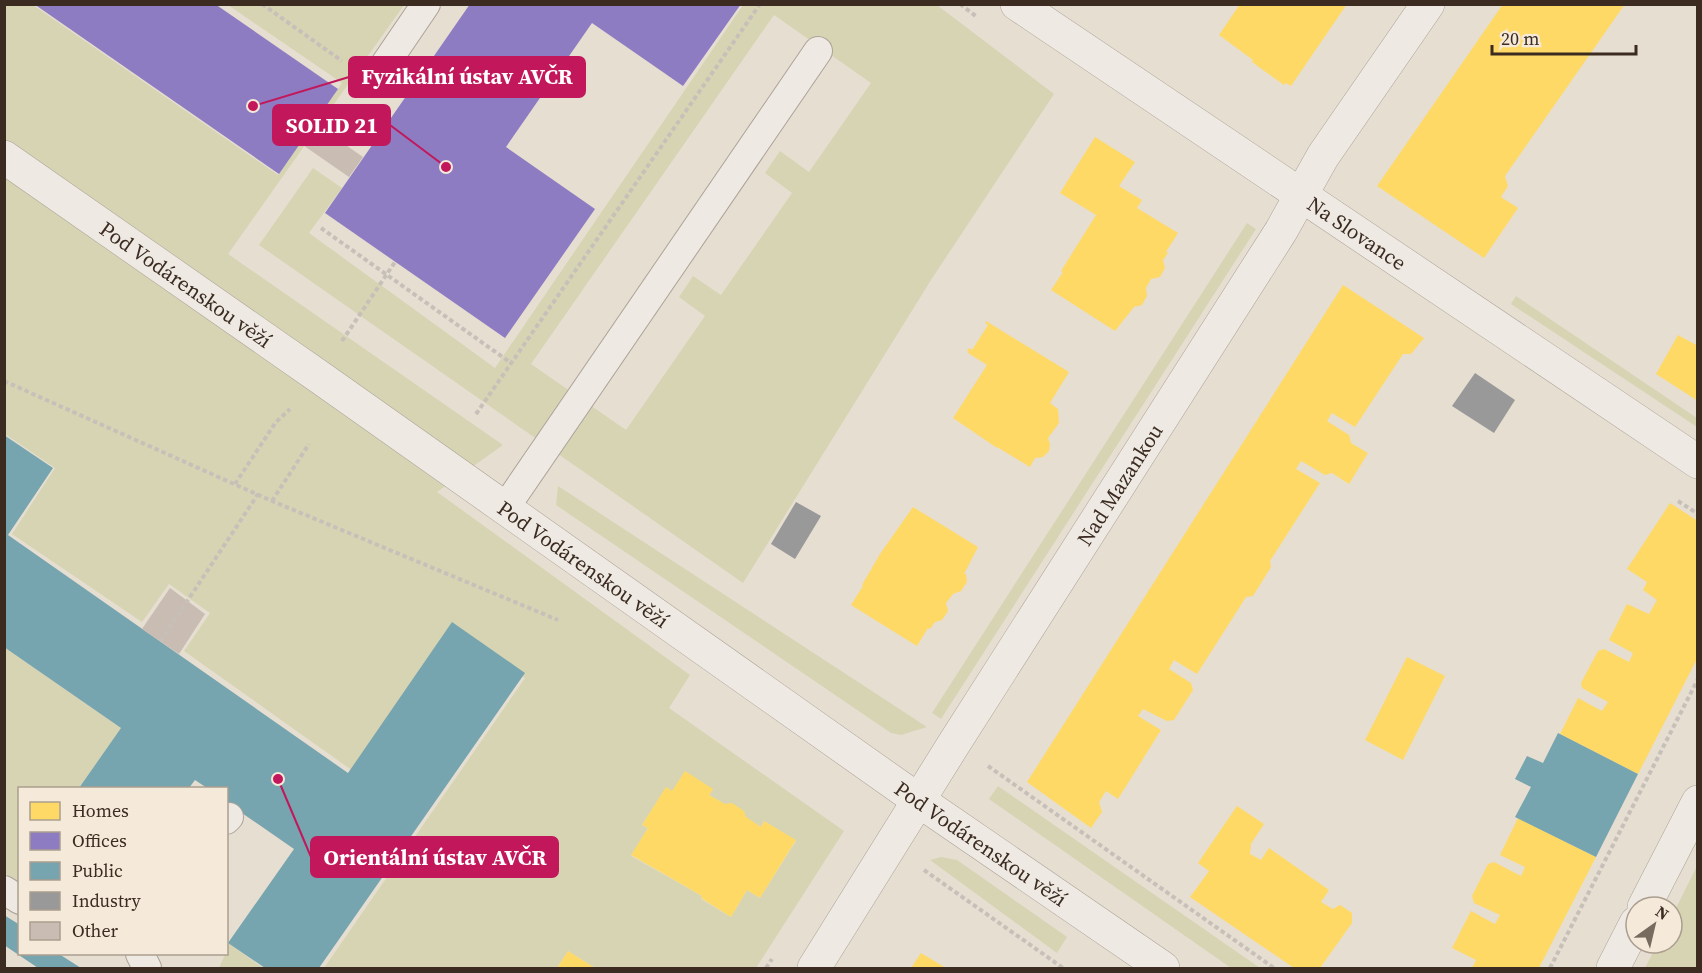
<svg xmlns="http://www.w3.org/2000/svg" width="1702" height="973" font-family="'Source Serif 4',serif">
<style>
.green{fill:#d7d4b4;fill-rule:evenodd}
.homes{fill:#ffd966}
.offices{fill:#8e7cc3}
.public{fill:#76a5af}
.industry{fill:#999}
.building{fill:#c9bcb2}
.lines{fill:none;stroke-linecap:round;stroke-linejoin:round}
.service-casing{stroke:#aca399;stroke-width:30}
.minor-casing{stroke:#aca399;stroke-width:34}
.tertiary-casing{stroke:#aca399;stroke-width:34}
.path{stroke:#c7c0b9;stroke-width:4;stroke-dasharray:4.5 3;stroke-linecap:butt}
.service{stroke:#eeeae3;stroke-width:28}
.minor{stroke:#eeeae3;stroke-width:33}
.tertiary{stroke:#eeeae3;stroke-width:33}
.labels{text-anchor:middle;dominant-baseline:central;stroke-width:6;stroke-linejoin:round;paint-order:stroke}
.street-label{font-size:21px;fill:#3b2b21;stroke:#f5ead9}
.leader{fill:none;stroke:#c2185b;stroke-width:2}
.callout-dot{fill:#c2185b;stroke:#f5ead9;stroke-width:2}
.callout{fill:#c2185b;stroke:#c2185b;stroke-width:2}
.callout-label{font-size:22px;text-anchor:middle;font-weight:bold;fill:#fff}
</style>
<rect width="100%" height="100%" fill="#e6ded1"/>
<g class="green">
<path d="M4 5H33L278 175 342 83 228 5H404L228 254 503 445 437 492 690 675 669 708 844 831 756 968H595L568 951 557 968H324L525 678 453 630 353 771 184 651 210 613 169 584 142 622 12 534 55 468 5 434ZM666 788 672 791 713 789 709 795 761 827 764 821 796 841 760 898 747 890 731 917 701 899 702 896 631 856 648 828 642 825Z"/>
<path d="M743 5H937L1054 94 931 280 743 583 259 245 313 168 342 188 309 233 495 368ZM774 15 871 83 809 172 780 151 765 173 792 193 721 295 693 276 679 297 705 316 626 430 531 364Z"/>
<polygon points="1247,223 1256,229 941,719 932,713"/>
<polygon points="1516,296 1697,418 1697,427 1511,304"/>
<polygon points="558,486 927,727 901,735 891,733 556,505"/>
<polygon points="4,647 121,728 79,788 20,788 19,884 5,873"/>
<polygon points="998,786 1260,968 1231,968 989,799"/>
<polygon points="941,857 957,860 1067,937 1057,953 930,860"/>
<polygon points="1697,866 1697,968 1645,968 1658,943 1672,943 1672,916"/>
<polygon points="228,943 263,968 219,968 225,954 226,954"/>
</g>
<g class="homes">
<polygon points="1240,4 1253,5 1347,4 1291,86 1286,83 1284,85 1252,62 1253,60 1219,35"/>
<polygon points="1503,4 1625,4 1505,176 1508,186 1501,197 1518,208 1484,258 1377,186"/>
<polygon points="1095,137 1135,162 1119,186 1142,200 1137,208 1178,233 1166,252 1168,253 1163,260 1165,268 1160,277 1151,279 1146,288 1147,296 1142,305 1134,307 1115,331 1051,290 1063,272 1061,271 1096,215 1060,193"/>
<polygon points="1343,285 1424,338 1411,354 1403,354 1355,427 1332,413 1327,421 1349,435 1351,443 1368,453 1349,484 1332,473 1325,475 1301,461 1296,469 1320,483 1270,561 1271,567 1253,596 1246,597 1197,674 1174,660 1169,669 1191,683 1193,690 1174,720 1167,721 1143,709 1138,716 1161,730 1118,799 1106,791 1099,802 1102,812 1091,828 1027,782"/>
<polygon points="986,321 1069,372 1050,403 1058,409 1059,423 1048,438 1050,444 1049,451 1043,457 1035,458 1030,467 997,447 997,448 953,418 987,365 968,353 969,352 967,351 969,348 972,350 988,325 985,323"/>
<polygon points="1678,335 1698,346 1698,401 1656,374"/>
<polygon points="1670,503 1698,521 1698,657 1638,774 1560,734 1578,698 1602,711 1608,702 1582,688 1581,683 1598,651 1604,649 1629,662 1633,653 1609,640 1627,604 1649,614 1657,600 1643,590 1647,582 1627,569"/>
<polygon points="913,507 978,547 964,574 966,574 967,582 961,591 953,594 946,603 948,611 942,620 935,622 930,629 928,628 917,646 851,605 863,586 862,585 880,554"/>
<polygon points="1407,657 1445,676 1403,760 1365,740"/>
<polygon points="685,771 713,789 709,795 725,804 732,803 744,811 746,817 761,827 764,821 796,840 760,898 747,890 731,917 701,898 702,896 631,855 648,828 642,825 666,787 672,791"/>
<polygon points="1237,806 1264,824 1251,844 1250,854 1261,860 1269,848 1329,890 1321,902 1333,909 1340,905 1352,913 1352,923 1320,968 1294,968 1190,897 1209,871 1198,863"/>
<polygon points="1518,818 1596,857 1539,968 1472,968 1476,960 1452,948 1471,911 1495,924 1500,915 1474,903 1472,896 1488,864 1494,862 1521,876 1525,867 1500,855"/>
<polygon points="568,951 595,968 557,968"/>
<polygon points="921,953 946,968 911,968"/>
</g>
<g class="offices">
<polygon points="34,4 215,4 338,89 279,174"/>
<polygon points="470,4 741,4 683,86 592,23 506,147 595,209 505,338 325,213"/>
</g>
<g class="public">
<polygon points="4,435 53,468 8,535 348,773 452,622 525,673 319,968 265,968 228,943 294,849 226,802 226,788 207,788 195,780 189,788 79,788 121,728 4,647"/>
<polygon points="1558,733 1638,774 1596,857 1515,817 1531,787 1515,779 1527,756 1543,763"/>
<polygon points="4,915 20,925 20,954 59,954 81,968 38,968 4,945"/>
</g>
<g class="industry">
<polygon points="1475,373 1515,400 1494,433 1452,406"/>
<polygon points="796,502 821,516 795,559 771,544"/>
</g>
<g class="building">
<polygon points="314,123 363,157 349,177 300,143"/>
<polygon points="170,588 205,614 179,654 142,629"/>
</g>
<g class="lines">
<defs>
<g id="service">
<polyline points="379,73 426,4"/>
<polyline points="505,508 818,51"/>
<polyline points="226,820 229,817"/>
<polyline points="4,890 20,900"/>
<polyline points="140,954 147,968"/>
</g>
<g id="minor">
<path id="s1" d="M1017 4 1698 462"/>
<path id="s2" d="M4 157 318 376 918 800 1163 968"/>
<path id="s3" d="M814 968 955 742 1281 231 1323 156 1428 4"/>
</g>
<g id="tertiary">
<polyline points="1644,907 1698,802"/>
<polyline points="1613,968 1636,923"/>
</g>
</defs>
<use href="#service" class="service-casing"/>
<use href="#minor" class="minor-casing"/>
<use href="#tertiary" class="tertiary-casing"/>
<g class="path">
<polyline points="262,4 342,61"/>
<polyline points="960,4 977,17"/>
<polyline points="321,228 511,363"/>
<polyline points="342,341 395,262"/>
<polyline points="4,381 272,501 558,620"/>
<polyline points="476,414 760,4"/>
<polyline points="235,484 276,422 290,409"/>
<polyline points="272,501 309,444"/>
<polyline points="1678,501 1698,514"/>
<polyline points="161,641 258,494"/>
<polyline points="988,766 1274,968"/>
<polyline points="924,870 1063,968"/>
<polyline points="766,968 772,959"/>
<polyline points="1550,968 1698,679"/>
</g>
<use href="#service" class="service"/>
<use href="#minor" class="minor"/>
<use href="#tertiary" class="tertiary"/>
</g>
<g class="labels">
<g class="street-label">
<text stroke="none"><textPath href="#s1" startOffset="410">Na Slovance</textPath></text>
<text stroke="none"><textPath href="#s2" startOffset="222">Pod Vodárenskou věží</textPath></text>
<text stroke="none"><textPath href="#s3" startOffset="572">Nad Mazankou</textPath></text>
<text stroke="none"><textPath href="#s2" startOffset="708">Pod Vodárenskou věží</textPath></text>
<text stroke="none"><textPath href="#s2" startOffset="1194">Pod Vodárenskou věží</textPath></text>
</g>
</g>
<path class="leader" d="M253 106L349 77M446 167L390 125M278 779L311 857"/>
<g class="callout-dot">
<circle cx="253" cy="106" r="6"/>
<circle cx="446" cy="167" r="6"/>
<circle cx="278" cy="779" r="6"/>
</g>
<g class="callout">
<rect x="349" y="57" width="236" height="40" rx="6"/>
<rect x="273" y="105" width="117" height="40" rx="6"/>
<rect x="311" y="837" width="247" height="40" rx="6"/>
</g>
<g class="callout-label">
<text x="467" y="84">Fyzikální ústav AVČR</text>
<text x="332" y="133">SOLID 21</text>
<text x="435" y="865">Orientální ústav AVČR</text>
</g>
<rect width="1702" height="973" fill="none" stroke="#3b2b21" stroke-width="12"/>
<rect x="18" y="787" width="210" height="168" fill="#f5ead9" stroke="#ab9e8f" stroke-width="1.5"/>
<rect x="30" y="802" width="30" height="18" fill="#ffd966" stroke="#ab9e8f" stroke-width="1.5"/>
<text x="72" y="817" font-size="18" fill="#3b2b21">Homes</text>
<rect x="30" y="832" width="30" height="18" fill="#8e7cc3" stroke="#ab9e8f" stroke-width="1.5"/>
<text x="72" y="847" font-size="18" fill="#3b2b21">Offices</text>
<rect x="30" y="862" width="30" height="18" fill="#76a5af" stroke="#ab9e8f" stroke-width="1.5"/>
<text x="72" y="877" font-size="18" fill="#3b2b21">Public</text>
<rect x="30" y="892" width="30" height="18" fill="#999999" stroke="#ab9e8f" stroke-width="1.5"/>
<text x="72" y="907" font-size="18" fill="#3b2b21">Industry</text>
<rect x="30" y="922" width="30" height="18" fill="#c9bcb2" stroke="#ab9e8f" stroke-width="1.5"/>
<text x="72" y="937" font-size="18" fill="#3b2b21">Other</text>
<g transform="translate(1654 925) rotate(34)"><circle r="28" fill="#f5ead9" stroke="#ab9e8f" stroke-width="1.5"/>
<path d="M0-4.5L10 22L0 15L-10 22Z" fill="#776a5f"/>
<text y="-9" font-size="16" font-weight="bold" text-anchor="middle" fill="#3b2b21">N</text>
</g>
<path d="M1492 45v9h144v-9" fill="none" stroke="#3b2b21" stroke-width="3"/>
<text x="1501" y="45" font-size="18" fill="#3b2b21" stroke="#f5ead9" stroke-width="4.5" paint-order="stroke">20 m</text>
</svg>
